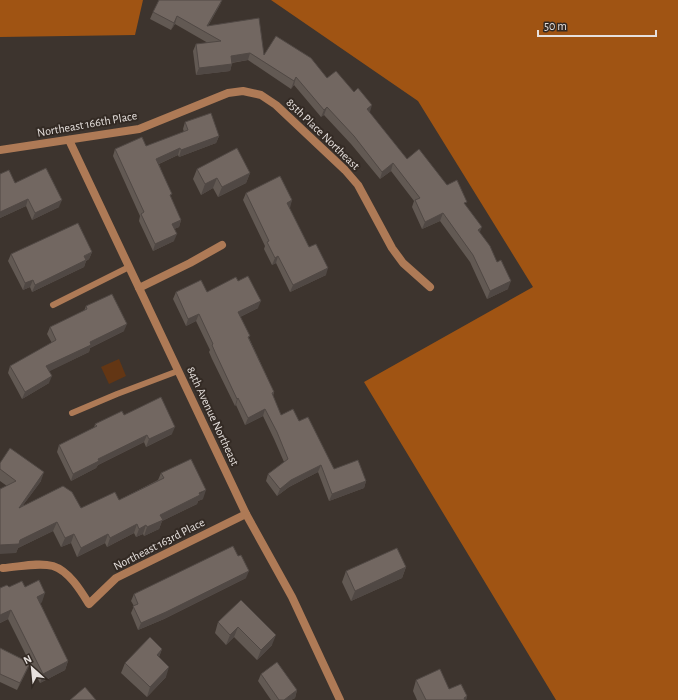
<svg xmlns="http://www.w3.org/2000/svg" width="678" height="700" font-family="'Alegreya Sans',sans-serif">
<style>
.green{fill:#633614}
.forest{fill:#a05413}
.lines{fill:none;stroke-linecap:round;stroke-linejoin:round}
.lane{stroke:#ae7a56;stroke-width:6}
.street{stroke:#ae7a56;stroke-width:8}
.wall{fill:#625953}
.shaded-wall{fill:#504844}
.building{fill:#726761;stroke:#504844}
.labels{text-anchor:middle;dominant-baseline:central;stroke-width:4;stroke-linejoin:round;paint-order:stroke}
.street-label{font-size:12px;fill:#e6e0dd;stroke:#332a24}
</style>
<rect width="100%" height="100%" fill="#3d342e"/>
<polygon class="green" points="119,359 126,376 109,384 101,367"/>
<g class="forest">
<polygon points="0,0 143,0 135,35 0,37"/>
<polygon points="271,0 678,0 678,700 556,700 364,382 533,287 418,101"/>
</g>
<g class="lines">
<g class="lane">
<polyline points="53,305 129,267"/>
<polyline points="72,413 117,394 178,371"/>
</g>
<g class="street">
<polyline points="69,140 246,514 292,597 340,700"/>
<polyline points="0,150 139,129 228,93 243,91 261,95 276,105 345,170 358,185 392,248 403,263 430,287"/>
<polyline points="139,288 190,263 222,245"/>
<path d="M3 568C19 567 38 562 53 566 69 571 81 591 89 604L116 578 246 514"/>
</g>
</g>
<g class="wall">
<polygon points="221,3 208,26 264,55 327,78 370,112 369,112 407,159 447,185 466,206 508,289 487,299 470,262 440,221 422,229 412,207 414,201 391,171 380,179 351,144 324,115 321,117 294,85 291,89 248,60 232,63 230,71 196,75 193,51 196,44 208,43 175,24 171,30 150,19 153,12"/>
<polygon points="185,122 219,136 216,143 179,157 178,155 159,164 171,198 181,220 179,227 174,229 174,241 153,251 139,221 140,216 113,156 115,149 146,146 184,132 183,129"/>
<polygon points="197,169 250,173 246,183 218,197 213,188 201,195 193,179"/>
<polygon points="0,174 15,183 59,207 32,220 26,206 0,218"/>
<polygon points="246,193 292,200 289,208 309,247 326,275 290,292 276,263 272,265 264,249 265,246 243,200"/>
<polygon points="92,252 89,259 86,261 84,267 32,292 30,287 23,290 8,261 11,254"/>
<polygon points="238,281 258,308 240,317 249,338 274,392 273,396 281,415 299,421 334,469 366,481 364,488 329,501 318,472 289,487 277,496 266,481 268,474 284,462 274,439 263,416 245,425 236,405 235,406 212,359 209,352 210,350 196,321 186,326 173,299 176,292 207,292"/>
<polygon points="86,306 124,331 90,348 89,352 49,371 49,383 22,399 8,373 10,366 52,343 47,334 50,327 84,311"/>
<polygon points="124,415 172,434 146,447 144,442 98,465 96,468 71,481 57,452 59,445 94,428 95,424"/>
<polygon points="0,463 41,481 23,505 81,508 119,500 158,480 161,473 203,499 198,501 197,504 162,521 159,529 144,536 143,534 136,537 134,533 107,547 105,543 77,557 71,543 61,547 53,531 18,548 16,553 7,486 0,481"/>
<polygon points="406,567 402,578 351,601 342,582 346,571"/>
<polygon points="246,578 164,619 138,630 131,613 134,606 131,601 134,594"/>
<polygon points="9,587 25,587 42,602 40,603 68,661 65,670 40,683 8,619 0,623 0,588"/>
<polygon points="241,600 272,645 257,660 234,637 226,645 215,633 218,622"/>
<polygon points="0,648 30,663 27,670 17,690 0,682"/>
<polygon points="162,649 159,657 166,677 147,697 121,673 125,663"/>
<polygon points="261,674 297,690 295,698 291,700 271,700 258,681"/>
<polygon points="416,680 449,689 467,696 466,700 417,700 413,691"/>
</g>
<g class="shaded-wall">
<polygon points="222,0 221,3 204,33 207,26"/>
<polygon points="177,16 175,24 171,30"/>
<polygon points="250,53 248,60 229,63 231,56"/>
<polygon points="232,64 230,71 196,75 199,68"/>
<polygon points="296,77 294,85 291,89 294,81"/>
<polygon points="372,105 370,112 364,117 367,109"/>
<polygon points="327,107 324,115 321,117 324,110"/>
<polygon points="219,136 216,143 179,157 181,150"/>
<polygon points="180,148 178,155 154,166 156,159"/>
<polygon points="393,163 391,171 380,179 382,172"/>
<polygon points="250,173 246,183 218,197 222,187"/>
<polygon points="217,178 213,188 201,195 205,184"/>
<polygon points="28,199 26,206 0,218 0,212"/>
<polygon points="62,200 59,207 32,220 35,213"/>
<polygon points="292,200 290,208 284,210 287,203"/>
<polygon points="443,213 440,221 422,229 425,222"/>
<polygon points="181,220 179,227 169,231 172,224"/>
<polygon points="482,227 479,234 478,230"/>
<polygon points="177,234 174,241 153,251 155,244"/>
<polygon points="92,252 89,259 86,261 84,267 32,292 35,285"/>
<polygon points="278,256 276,263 272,265 275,258"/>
<polygon points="328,268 326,275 290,292 293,285"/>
<polygon points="33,280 30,287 23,290 25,283"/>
<polygon points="511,281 508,289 487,299 490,291"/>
<polygon points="261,301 258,308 236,319 238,312"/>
<polygon points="199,314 196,321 186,326 188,319"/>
<polygon points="127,324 124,331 90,348 89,352 44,374 46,366 90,342"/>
<polygon points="52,376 49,383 22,399 25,392"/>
<polygon points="238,398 236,405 235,406 237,399"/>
<polygon points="265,409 263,416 245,425 248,418"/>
<polygon points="175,427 172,434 146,447 149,439"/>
<polygon points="147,435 144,442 98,465 96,468 71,481 73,474 98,459"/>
<polygon points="321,465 318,472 289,487 277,496 280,489 291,480"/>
<polygon points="44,472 41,481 15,516 19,508"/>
<polygon points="366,481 364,488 329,501 332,494"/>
<polygon points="206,490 203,499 198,501 197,504 162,521 159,529 144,536 147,527 160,515"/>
<polygon points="57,522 53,531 18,548 16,553 0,554 0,545 20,540"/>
<polygon points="137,524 134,533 107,547 110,538"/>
<polygon points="146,525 143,534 136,537 139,529"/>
<polygon points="74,534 71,543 61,547 65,538"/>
<polygon points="108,534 105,543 77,557 81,548"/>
<polygon points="406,567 402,578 351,601 355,591"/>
<polygon points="249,571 246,578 164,619 138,630 141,623"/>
<polygon points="45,593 42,602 34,606 37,597"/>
<polygon points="11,610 8,619 0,623 0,615"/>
<polygon points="238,627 234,637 226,645 230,635"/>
<polygon points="276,635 272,645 257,660 261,650"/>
<polygon points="162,649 158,659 157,655"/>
<polygon points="68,661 65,670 40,683 43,674"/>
<polygon points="30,663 27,670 17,690 20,683"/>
<polygon points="169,667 166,677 147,697 150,687"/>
<polygon points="297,690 295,698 291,700 284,700"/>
<polygon points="467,696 466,700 463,700 464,698"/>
</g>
<g class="building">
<polygon points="159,0 222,0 207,26 259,18 264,55 276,36 311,58 327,78 336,71 354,92 358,88 372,105 367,109 407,159 419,149 447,185 457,180 467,202 464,203 482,227 478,230 490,246 497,262 501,260 511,281 490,291 473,255 443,213 425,222 415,200 420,198 393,163 382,172 354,136 327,107 324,110 296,77 294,81 250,53 231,56 232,64 199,68 196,44 221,41 177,16 174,23 153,12"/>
<polygon points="211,113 219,136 181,150 180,148 156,159 172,194 170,195 181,220 172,224 177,234 155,244 141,214 144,212 115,149 142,137 146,146 188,130 185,122"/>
<polygon points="237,148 250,173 222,187 217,178 205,184 197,169"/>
<polygon points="46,168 62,200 35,213 28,199 0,212 0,174 9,170 15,183"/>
<polygon points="280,176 292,200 287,203 309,247 316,244 328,268 293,285 278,256 275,258 267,242 269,241 246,193"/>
<polygon points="78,223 92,252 84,256 86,260 35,285 33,280 25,283 11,254"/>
<polygon points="248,276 261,301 238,312 250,336 248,337 274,392 272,393 281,415 293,409 299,421 308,417 334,469 358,460 366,481 332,494 321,465 291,480 280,489 268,474 288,459 277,432 265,409 248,418 238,398 237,399 215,352 212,345 213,344 199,314 188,319 176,292 201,280 207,292 236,277 238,281"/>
<polygon points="112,294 127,324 90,342 91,345 46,366 52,376 25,392 10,366 56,340 50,327 87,309 86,306"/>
<polygon points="161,397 175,427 149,439 147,435 98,459 99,461 73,474 59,445 97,426 95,424 122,411 124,415"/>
<polygon points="10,448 44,472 19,508 63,486 72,492 81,508 115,492 119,500 164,478 161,473 191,459 206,490 199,493 200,495 160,515 163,520 147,527 146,525 139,529 137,524 110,538 108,534 81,548 74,534 65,538 57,522 20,540 19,544 0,545 0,489 16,481 0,469 0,463"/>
<polygon points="233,546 238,556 241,555 249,571 166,612 141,623 133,606 138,604 134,594"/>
<polygon points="397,548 406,567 355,591 346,571"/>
<polygon points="39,580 45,593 37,597 68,661 43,674 11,610 0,615 0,588 7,585 9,587 22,581 25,587"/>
<polygon points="241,600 276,635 261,650 238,627 230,635 218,622"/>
<polygon points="150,637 162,649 157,655 169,667 150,687 125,663"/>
<polygon points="0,648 30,663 20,683 0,674"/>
<polygon points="277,662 297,690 284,700 279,700 261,674"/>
<polygon points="440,669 449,689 461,684 467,696 464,698 465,700 426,700 416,680"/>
<polygon points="85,687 96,700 70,700"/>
</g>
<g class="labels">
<g class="street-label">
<text transform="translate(87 124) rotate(-10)">Northeast 166th Place</text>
<text transform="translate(323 134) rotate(44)">85th Place Northeast</text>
<text transform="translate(213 416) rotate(65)">84th Avenue Northeast</text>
<text transform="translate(159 544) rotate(-27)">Northeast 163rd Place</text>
</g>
</g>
<g transform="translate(32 668) rotate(333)" stroke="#332a24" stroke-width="3" paint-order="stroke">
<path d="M0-3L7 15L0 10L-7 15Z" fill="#e6e0dd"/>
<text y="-6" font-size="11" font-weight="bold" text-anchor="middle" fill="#e6e0dd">N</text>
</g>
<path d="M538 30v6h118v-6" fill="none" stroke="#e6e0dd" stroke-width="2"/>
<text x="544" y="30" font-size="12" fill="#e6e0dd" stroke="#332a24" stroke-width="3" paint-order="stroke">50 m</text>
</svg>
